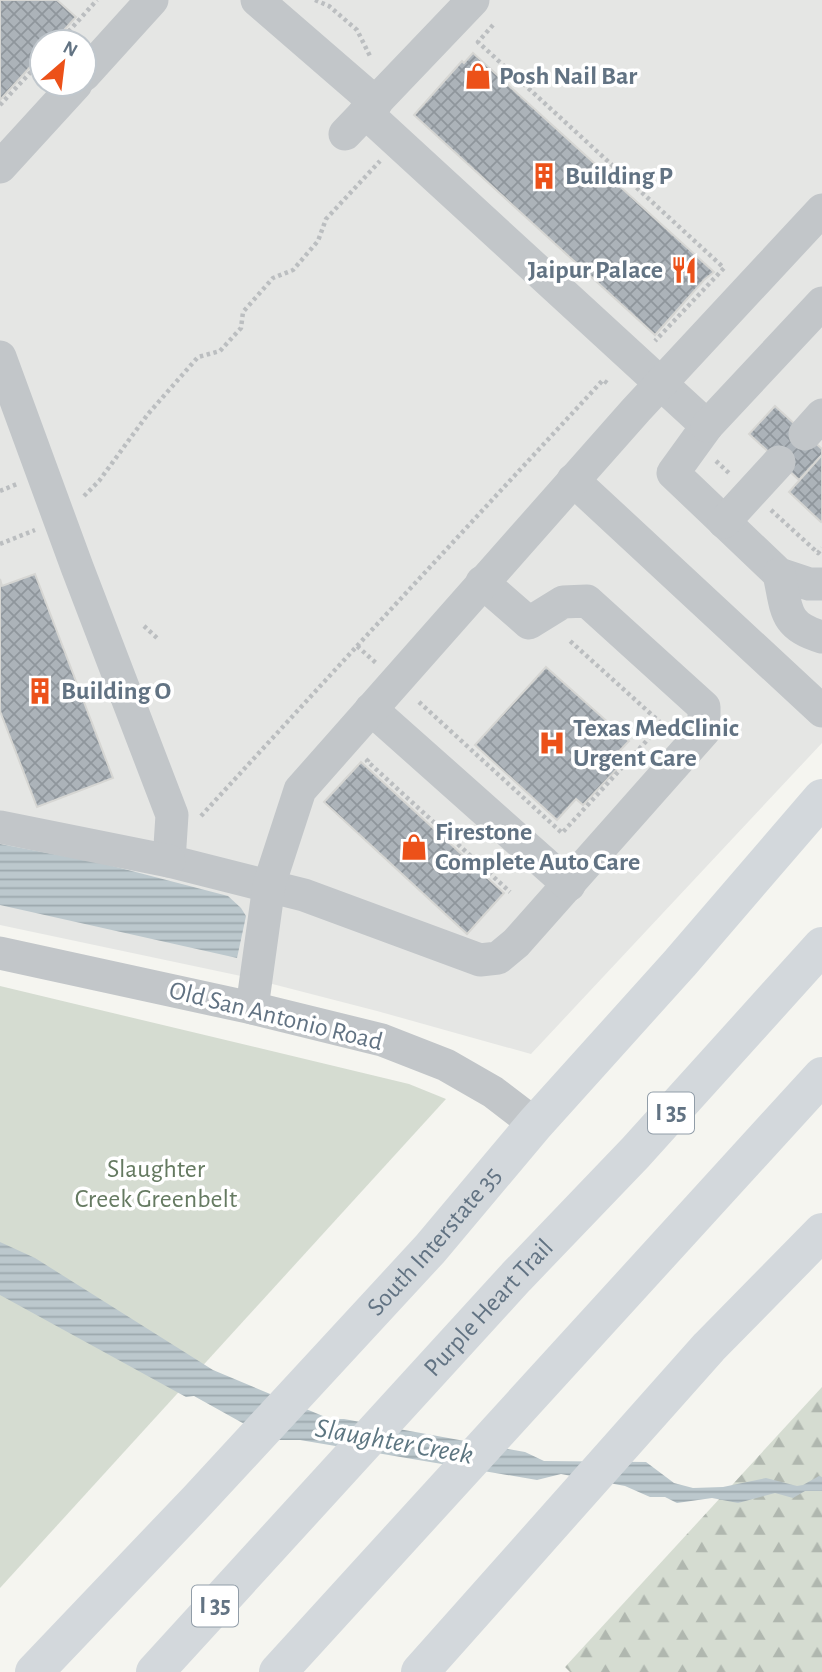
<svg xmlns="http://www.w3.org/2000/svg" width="822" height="1672" font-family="'Alegreya Sans',sans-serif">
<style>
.built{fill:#e5e6e4;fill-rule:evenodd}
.forest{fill:url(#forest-firs)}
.park{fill:#d5dcd1}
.water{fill:url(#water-rules)}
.building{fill:url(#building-cross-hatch);stroke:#d6d6d3;stroke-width:2}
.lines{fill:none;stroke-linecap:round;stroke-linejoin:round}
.path{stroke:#bbbec0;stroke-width:4.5;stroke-dasharray:3.5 3.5;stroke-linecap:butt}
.minor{stroke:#c2c6c9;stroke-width:33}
.major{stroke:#d3d8dc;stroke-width:38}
.highway{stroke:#d3d8dc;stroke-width:38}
.labels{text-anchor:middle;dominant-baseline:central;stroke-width:7;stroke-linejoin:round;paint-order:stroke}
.shield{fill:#fff;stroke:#919da8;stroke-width:2}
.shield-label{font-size:24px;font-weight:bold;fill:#627383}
.poi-label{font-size:26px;font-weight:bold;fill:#627383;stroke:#fff;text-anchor:start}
.street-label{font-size:26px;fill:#627383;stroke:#fff}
.park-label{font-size:26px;fill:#657a61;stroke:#fff}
.water-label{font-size:28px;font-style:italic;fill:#5d7681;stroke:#fff}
</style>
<defs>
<pattern id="forest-firs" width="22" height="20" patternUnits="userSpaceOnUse" patternTransform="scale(1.75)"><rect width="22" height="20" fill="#d5dcd1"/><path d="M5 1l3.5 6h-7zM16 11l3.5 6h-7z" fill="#b0b7af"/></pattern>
<pattern id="water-rules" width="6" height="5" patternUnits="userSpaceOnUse" patternTransform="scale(1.75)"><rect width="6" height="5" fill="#bcc8cd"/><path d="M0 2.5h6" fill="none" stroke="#9ca7ac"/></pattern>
<pattern id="building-cross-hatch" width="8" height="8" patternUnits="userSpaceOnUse" patternTransform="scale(1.75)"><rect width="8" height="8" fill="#acb3b9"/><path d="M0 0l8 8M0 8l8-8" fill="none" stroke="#8f969c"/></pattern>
</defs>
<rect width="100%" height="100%" fill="#f5f5f0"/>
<path class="built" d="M0 0H822V743L531 1054 377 1011 241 976 0 925ZM42 42H84V84H42Z"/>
<polygon class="forest" points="822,1387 822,1672 570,1672 565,1667"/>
<polygon class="park" points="0,986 409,1084 446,1099 0,1588"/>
<g class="water">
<polygon points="0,844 101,863 228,896 241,908 246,916 237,958 0,905"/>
<polygon points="0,1242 35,1258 213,1370 330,1419 344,1419 525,1452 544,1461 646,1462 674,1483 693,1488 723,1487 766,1478 797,1486 803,1485 819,1476 822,1477 822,1491 805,1491 793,1498 775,1493 738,1503 712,1498 677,1503 665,1497 650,1497 625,1486 561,1474 537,1480 300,1440 273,1440 194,1396 186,1397 0,1295"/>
</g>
<g class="building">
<polygon points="0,0 57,0 76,17 53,42 42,42 42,54 0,100"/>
<polygon points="473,53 714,272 704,280 655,335 414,115 462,61 464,63"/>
<polygon points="775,406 822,449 822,455 799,480 749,434"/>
<polygon points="822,455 822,521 821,522 789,492"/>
<polygon points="35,574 113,778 37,807 0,711 0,579 2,586"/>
<polygon points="546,667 629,741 609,762 617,769 583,805 576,799 557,820 475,745"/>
<polygon points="361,762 504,893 467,934 324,802"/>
</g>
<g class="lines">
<g class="path">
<polyline points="315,0 329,6 357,30 371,58"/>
<polyline points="493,25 478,42 724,268 655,341"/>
<polyline points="59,42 97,0"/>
<polyline points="0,105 42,60"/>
<polyline points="716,461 730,474"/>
<polyline points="0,491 17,484"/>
<polyline points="84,496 99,481 148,414 198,357 220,351 241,328 243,312 273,278 293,270 318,241 326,219 380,161"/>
<polyline points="771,510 818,553 822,548"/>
<polyline points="0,544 35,530"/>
<polyline points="144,626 157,638"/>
<polyline points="357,646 603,380 610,385"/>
<polyline points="419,702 562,833 662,724 569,640"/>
<polyline points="369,759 367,761 510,892"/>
<polyline points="201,816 357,646 376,663"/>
</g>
<g class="minor">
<polyline points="257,0 376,103"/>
<polyline points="84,75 152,0"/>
<polyline points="365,112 707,426 673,473 779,574 809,584 822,584"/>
<polyline points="345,134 473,0"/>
<polyline points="0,167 76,84"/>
<polyline points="0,357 77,567 172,815 169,861 304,895 480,960 498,958 516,943 704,731 704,707 587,601 563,602 529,623 482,582"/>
<polyline points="707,426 822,303"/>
<polyline points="805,434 822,415"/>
<polyline points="573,480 822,711"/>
<polyline points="724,522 779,462"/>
<path d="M779 574C787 609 783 626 822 637"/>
<polyline points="371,709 569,885"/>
<polyline points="0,827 169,861"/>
<polyline points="0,953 252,1008 382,1040 446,1065 493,1092 535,1124"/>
<polyline points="252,1008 269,885 300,790 636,410 822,210"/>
</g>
<g class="major">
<path id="s1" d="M34 1672 198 1500 430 1249 535 1124 680 963 822 798"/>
<polyline points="420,1672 709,1347 822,1232"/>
</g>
<g class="highway">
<path id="s2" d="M155 1672 516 1277 635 1153 822 946"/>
<polyline points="278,1672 822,1076"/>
</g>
</g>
<defs>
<symbol id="shop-bare" viewBox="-9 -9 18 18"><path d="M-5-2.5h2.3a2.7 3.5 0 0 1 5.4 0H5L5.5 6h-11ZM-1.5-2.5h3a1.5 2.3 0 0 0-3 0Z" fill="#ec5119" stroke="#fff" stroke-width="2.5" paint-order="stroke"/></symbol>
<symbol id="building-bare" viewBox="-9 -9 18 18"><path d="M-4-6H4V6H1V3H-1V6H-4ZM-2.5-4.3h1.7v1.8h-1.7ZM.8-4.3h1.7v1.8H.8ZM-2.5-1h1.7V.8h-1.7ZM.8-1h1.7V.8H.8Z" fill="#ec5119" stroke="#fff" stroke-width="2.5" paint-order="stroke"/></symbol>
<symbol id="restaurant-bare" viewBox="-9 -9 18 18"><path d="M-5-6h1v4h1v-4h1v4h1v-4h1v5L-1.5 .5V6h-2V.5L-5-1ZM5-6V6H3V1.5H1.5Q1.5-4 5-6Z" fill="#ec5119" stroke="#fff" stroke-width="2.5" paint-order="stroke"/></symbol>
<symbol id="hospital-bare" viewBox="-9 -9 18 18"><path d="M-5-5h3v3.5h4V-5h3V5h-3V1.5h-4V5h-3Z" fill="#ec5119" stroke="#fff" stroke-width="2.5" paint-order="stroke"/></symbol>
</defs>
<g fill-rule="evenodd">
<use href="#shop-bare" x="459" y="57" width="38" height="38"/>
<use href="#building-bare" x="525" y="157" width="38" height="38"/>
<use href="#restaurant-bare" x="665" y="251" width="38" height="38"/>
<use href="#building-bare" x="21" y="672" width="38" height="38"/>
<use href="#hospital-bare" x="533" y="724" width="38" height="38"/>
<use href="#shop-bare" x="395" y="828" width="38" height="38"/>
</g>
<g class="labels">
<g class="shield">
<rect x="648" y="1092.5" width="46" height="41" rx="5"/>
<rect x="192" y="1585.5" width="46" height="41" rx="5"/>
</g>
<g class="shield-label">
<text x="671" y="1113">I 35</text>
<text x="215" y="1606">I 35</text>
</g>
<g class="poi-label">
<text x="499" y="76">Posh Nail Bar</text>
<text x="565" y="176">Building P</text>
<text x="663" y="270" text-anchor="end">Jaipur Palace</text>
<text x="61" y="691">Building O</text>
<text x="573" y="728">Texas MedClinic<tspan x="573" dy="30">Urgent Care</tspan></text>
<text x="435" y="832">Firestone<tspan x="435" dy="30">Complete Auto Care</tspan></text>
</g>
<g class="street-label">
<text transform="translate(276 1016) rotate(14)">Old San Antonio Road</text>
<text stroke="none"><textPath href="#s1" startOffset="588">South Interstate 35</textPath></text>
<text stroke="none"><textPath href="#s2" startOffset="494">Purple Heart Trail</textPath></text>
</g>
<g class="park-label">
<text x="156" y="1169">Slaughter<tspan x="156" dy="30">Creek Greenbelt</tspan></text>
</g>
<g class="water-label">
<text transform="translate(394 1442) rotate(10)">Slaughter Creek</text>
</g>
</g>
<g transform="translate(63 63) rotate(28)"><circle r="33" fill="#ffffff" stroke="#c0c7cd" stroke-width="2"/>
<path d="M0-5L12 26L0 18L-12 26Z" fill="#ec5119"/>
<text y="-10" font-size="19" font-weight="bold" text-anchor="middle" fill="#627383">N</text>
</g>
</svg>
